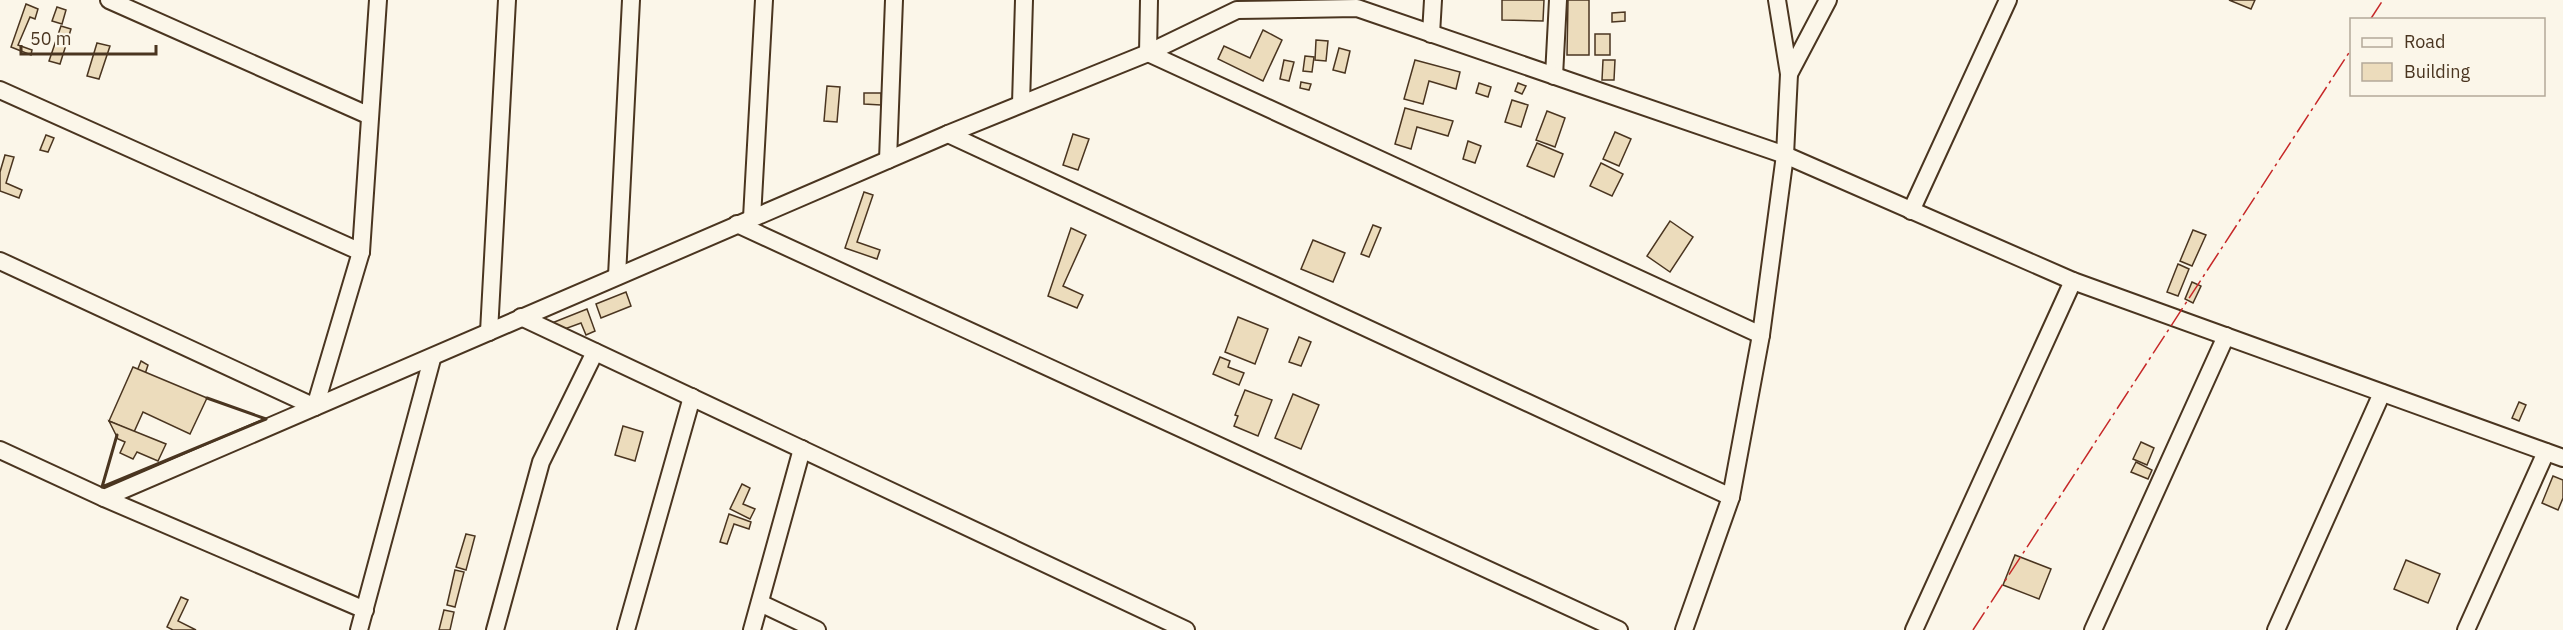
<svg xmlns="http://www.w3.org/2000/svg" width="2563" height="630" font-family="'IBM Plex Sans',sans-serif">
<style>
.building{fill:#ecdcbc;stroke:#4a3520;stroke-width:1.5}
.lines{fill:none;stroke-linecap:round;stroke-linejoin:round}
.minor-casing{stroke:#4a3520;stroke-width:20}
.minor{stroke:#fbf6e9;stroke-width:16}
.wall{stroke:#4a3520;stroke-width:3}
.power{stroke:#c62828;stroke-width:1.5;stroke-dasharray:21 4.5 3 4.5;stroke-linecap:butt}
</style>
<rect width="100%" height="100%" fill="#fbf6e9"/>
<g class="building">
<polygon points="1502,0 1544,0 1543,21 1502,20"/>
<polygon points="1568,0 1589,0 1589,55 1567,55"/>
<polygon points="2229,0 2255,0 2251,9"/>
<polygon points="26,4 38,9 35,19 30,17 18,45 32,50 31,55 11,47"/>
<polygon points="57,7 66,10 62,24 52,21"/>
<polygon points="1625,12 1625,21 1612,22 1612,13"/>
<polygon points="61,26 71,29 60,64 49,61"/>
<polygon points="1263,30 1282,40 1263,81 1218,59 1224,46 1250,58"/>
<rect x="1595" y="34" width="15" height="21"/>
<polygon points="1316,40 1328,41 1326,61 1315,60"/>
<polygon points="97,43 110,46 99,79 87,76"/>
<polygon points="1339,48 1350,51 1345,73 1333,70"/>
<polygon points="1305,56 1314,57 1312,72 1303,71"/>
<polygon points="1284,60 1294,62 1289,81 1280,79"/>
<polygon points="1415,60 1460,72 1456,89 1429,81 1423,104 1404,99"/>
<polygon points="1603,60 1615,60 1614,80 1602,80"/>
<polygon points="1301,82 1311,84 1309,90 1300,88"/>
<polygon points="1479,83 1491,87 1488,97 1476,93"/>
<polygon points="1518,83 1526,86 1522,94 1515,91"/>
<polygon points="827,86 840,87 837,122 824,121"/>
<polygon points="864,93 881,93 881,105 864,104"/>
<polygon points="1512,100 1528,105 1521,127 1505,122"/>
<polygon points="1405,108 1453,121 1448,136 1417,127 1411,149 1395,144"/>
<polygon points="1547,111 1565,118 1555,147 1536,140"/>
<polygon points="1615,132 1631,139 1619,166 1603,159"/>
<polygon points="1073,134 1089,139 1078,170 1063,165"/>
<polygon points="46,135 54,138 48,152 40,150"/>
<polygon points="1468,141 1481,146 1475,163 1463,159"/>
<polygon points="1537,143 1563,154 1554,177 1527,166"/>
<polygon points="5,155 14,157 6,183 22,190 19,198 0,191 0,172"/>
<polygon points="1601,163 1623,174 1612,196 1590,186"/>
<polygon points="864,192 873,195 857,242 880,250 877,259 845,248"/>
<polygon points="1670,221 1693,237 1670,272 1647,256"/>
<polygon points="1373,225 1381,228 1369,257 1361,254"/>
<polygon points="1071,228 1086,235 1063,286 1083,295 1077,308 1048,296"/>
<polygon points="2193,230 2206,235 2192,266 2180,261"/>
<polygon points="1313,240 1345,253 1333,282 1301,269"/>
<polygon points="2178,264 2189,269 2178,296 2167,292"/>
<polygon points="2192,282 2201,286 2193,303 2185,299"/>
<polygon points="626,292 631,306 601,318 596,304"/>
<polygon points="587,309 595,331 586,335 581,323 562,330 552,323"/>
<polygon points="1238,317 1268,329 1255,364 1225,352"/>
<polygon points="1299,337 1311,342 1301,366 1289,362"/>
<polygon points="1220,357 1230,361 1228,367 1244,373 1239,385 1213,374"/>
<polygon points="141,361 148,365 145,374 137,371"/>
<polygon points="133,367 207,398 190,434 143,412 134,432 109,421"/>
<polygon points="1245,390 1272,400 1258,436 1234,426 1238,416 1235,415"/>
<polygon points="1293,394 1319,405 1301,449 1275,438"/>
<polygon points="2519,402 2526,405 2519,421 2512,418"/>
<polygon points="109,421 166,444 158,461 137,452 133,459 120,453 125,442 118,439"/>
<polygon points="623,426 643,432 635,461 615,455"/>
<polygon points="2141,442 2154,448 2147,465 2133,459"/>
<polygon points="2136,462 2152,470 2148,479 2131,472"/>
<polygon points="2553,476 2563,480 2563,498 2558,510 2542,503"/>
<polygon points="742,484 750,488 743,504 755,509 750,519 730,509"/>
<polygon points="729,514 751,522 749,529 734,524 727,544 720,542"/>
<polygon points="466,534 475,536 466,570 456,567"/>
<polygon points="2015,555 2051,569 2039,599 2003,585"/>
<polygon points="2406,560 2440,574 2428,603 2394,589"/>
<polygon points="455,570 464,572 455,607 447,605"/>
<polygon points="181,597 188,600 178,621 196,630 173,630 167,627"/>
<polygon points="444,610 454,612 450,630 439,630"/>
</g>
<g class="lines">
<defs>
<g id="minor">
<polyline points="109,0 370,116"/>
<polyline points="1149,0 1148,53 1761,335"/>
<polyline points="1431,34 1433,0"/>
<polyline points="1789,74 1828,0"/>
<polyline points="1554,76 1558,0"/>
<polyline points="0,90 361,252"/>
<polyline points="1021,104 1024,0"/>
<polyline points="948,134 1731,497"/>
<polyline points="888,160 894,0"/>
<polyline points="1911,211 2008,0"/>
<polyline points="752,218 764,0"/>
<polyline points="737,224 1619,630"/>
<polyline points="0,261 315,407 361,252 378,0"/>
<polyline points="617,276 631,0"/>
<polyline points="521,317 1186,630"/>
<polyline points="489,332 507,0"/>
<polyline points="0,450 104,498 948,134 1148,53 1237,10 1357,8 1785,155 2073,281 2563,458"/>
<polyline points="104,498 365,610"/>
<polyline points="760,603 817,630"/>
<polyline points="359,630 432,359"/>
<polyline points="495,630 541,462 595,352"/>
<polyline points="626,630 692,397"/>
<polyline points="752,630 802,449"/>
<polyline points="1684,630 1731,497 1761,335 1785,155 1789,74 1777,0"/>
<polyline points="1914,630 2073,281"/>
<polyline points="2093,630 2226,336"/>
<polyline points="2276,630 2382,393"/>
<polyline points="2466,630 2546,452"/>
</g>
</defs>
<use href="#minor" class="minor-casing"/>
<use href="#minor" class="minor"/>
<polyline class="wall" points="117,435 102,487 266,419 207,398"/>
<g class="power">
<polyline points="2370,20 2383,0"/>
<polyline points="1973,630 2352,48"/>
</g>
</g>
<rect x="2350" y="18" width="195" height="78" fill="#fbf6e9" stroke="#b4a999" stroke-width="1.5"/>
<rect x="2362" y="38" width="30" height="9" fill="#fbf6e9" stroke="#b4a999" stroke-width="1.5"/>
<text x="2404" y="48" font-size="18" fill="#4a3520">Road</text>
<rect x="2362" y="63" width="30" height="18" fill="#ecdcbc" stroke="#b4a999" stroke-width="1.5"/>
<text x="2404" y="78" font-size="18" fill="#4a3520">Building</text>
<path d="M21 45v9h135v-9" fill="none" stroke="#4a3520" stroke-width="3"/>
<text x="30" y="45" font-size="18" fill="#4a3520" stroke="#fbf6e9" stroke-width="4.5" paint-order="stroke">50 m</text>
</svg>
